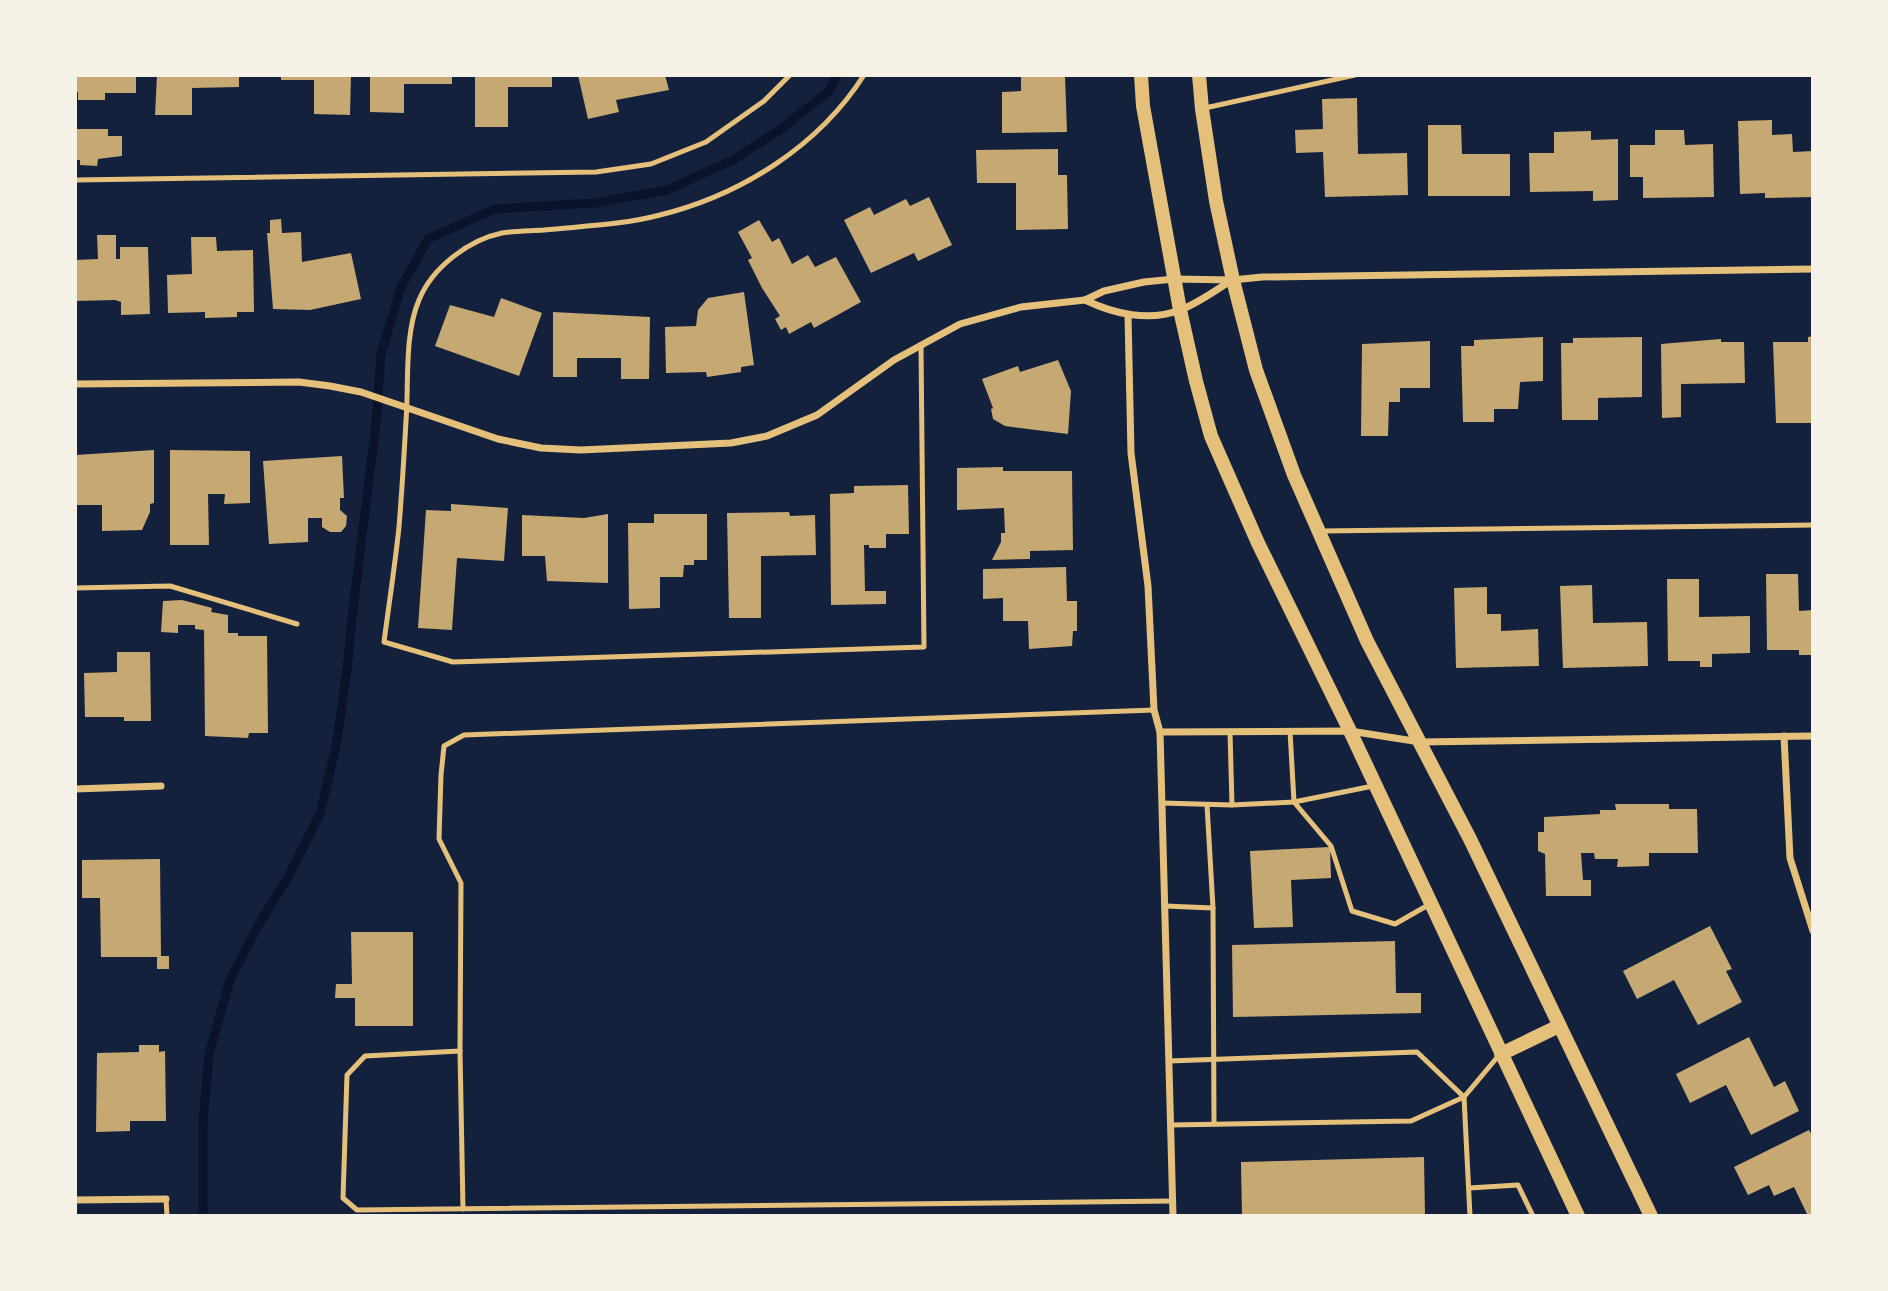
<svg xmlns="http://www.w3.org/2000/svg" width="1888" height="1291" font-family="'Times New Roman',serif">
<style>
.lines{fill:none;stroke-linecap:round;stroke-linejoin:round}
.stream{stroke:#0b132b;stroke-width:9}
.building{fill:#c6a872}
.service{stroke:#e5c07b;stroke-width:5}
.minor{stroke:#e5c07b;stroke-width:7}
.secondary{stroke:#e5c07b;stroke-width:14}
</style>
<rect width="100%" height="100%" fill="#14213d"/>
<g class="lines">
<polyline class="stream" points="203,1216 203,1122 209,1054 230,980 259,924 288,877 320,814 336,746 347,670 352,618 376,423 381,354 401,287 428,239 495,209 595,203 667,190 733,160 781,129 828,92 837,75"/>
</g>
<g class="building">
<polygon points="75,75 136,75 136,93 105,93 105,100 78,100 78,92 75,92"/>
<polygon points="157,75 239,75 239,87 192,88 192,115 155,115"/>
<polygon points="281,75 351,75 350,115 314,114 314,80 281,80"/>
<polygon points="370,75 452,75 452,84 404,84 404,113 370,112"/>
<polygon points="475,75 552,75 552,87 508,87 508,127 475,127"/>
<polygon points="578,75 665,75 669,90 616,100 619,112 588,119"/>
<polygon points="1021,75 1065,75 1067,132 1002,133 1002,92 1021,91"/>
<polygon points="1357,98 1358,154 1407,153 1408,195 1325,197 1323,152 1296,153 1295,130 1323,129 1322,99"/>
<polygon points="1772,120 1772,135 1792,134 1793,152 1813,151 1813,197 1765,198 1765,193 1740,194 1738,121"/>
<polygon points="1428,125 1461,125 1462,154 1510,154 1510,196 1428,196"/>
<polygon points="75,129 108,129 108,136 122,136 122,156 98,159 97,166 80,165 80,160 75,160"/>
<polygon points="1655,130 1684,130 1685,145 1713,144 1714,197 1643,198 1643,177 1630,177 1630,145 1655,145"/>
<polygon points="1591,131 1591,140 1618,139 1618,200 1593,201 1593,191 1530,192 1529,153 1554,153 1554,132"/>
<polygon points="1058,149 1058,175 1067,175 1068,229 1016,230 1016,183 977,183 976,150"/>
<polygon points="929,197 952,245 918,261 914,253 871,273 844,220 870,207 874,215 906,199 910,206"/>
<polygon points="281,219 282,233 301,232 302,262 351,253 361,299 310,310 273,309 267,233 270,233 270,220"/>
<polygon points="759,220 772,242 779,238 792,264 808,255 815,267 836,257 861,302 814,328 811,322 789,334 786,327 781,330 775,319 780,316 762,288 748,260 752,258 738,232"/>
<polygon points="97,235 116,235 116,259 120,259 120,247 148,247 150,314 121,315 121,302 115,300 75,301 75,260 98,259"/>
<polygon points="191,237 216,237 217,251 253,250 254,312 237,312 237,317 205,318 205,312 168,313 167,275 192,274"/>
<polygon points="744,292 754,365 741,367 741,372 707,377 706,372 666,373 665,327 696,326 698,310 708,298"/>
<polygon points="501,298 542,313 519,376 435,346 450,305 494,317"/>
<polygon points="553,312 650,317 649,379 621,379 621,358 577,358 577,377 553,377"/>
<polygon points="1813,336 1812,423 1776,423 1773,342 1808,342 1808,337"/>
<polygon points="1543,337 1543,381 1520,382 1518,409 1494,409 1494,422 1463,422 1461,346 1474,346 1474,340"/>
<polygon points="1642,337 1642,397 1598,398 1598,420 1562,420 1561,343 1573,343 1573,338"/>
<polygon points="1721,339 1721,342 1744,342 1745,383 1681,384 1681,417 1662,418 1661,344"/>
<polygon points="1430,341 1430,388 1400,388 1400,402 1389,402 1388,436 1361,436 1362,344"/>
<polygon points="1058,360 1071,391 1068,434 1005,426 993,419 991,409 993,408 982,379 1018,366 1020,372"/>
<polygon points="154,450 154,503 150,504 150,512 142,530 102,531 102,505 75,505 75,455"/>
<polygon points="170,450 250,451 250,503 224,504 225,494 208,494 209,545 170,545"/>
<polygon points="342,456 344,498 340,498 340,510 347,516 346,526 341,532 330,532 322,527 322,518 308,518 308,542 269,544 263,461"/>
<polygon points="1003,467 1003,471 1072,471 1073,550 1030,551 1030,559 992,560 1001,542 1001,533 1005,533 1004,508 957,510 957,468"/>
<polygon points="908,485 909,534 886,534 886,548 869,548 869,545 864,545 865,591 886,591 886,604 831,605 830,494 854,493 854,486"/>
<polygon points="451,504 508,508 504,561 457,558 452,630 418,628 426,510 451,511"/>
<polygon points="789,512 790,516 815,515 816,555 761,556 761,618 729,618 727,513"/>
<polygon points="608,514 608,583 547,581 545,556 522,556 522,515 584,518"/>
<polygon points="654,514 707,514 707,560 694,560 694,565 684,565 683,577 660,577 660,608 629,609 628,523 654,523"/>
<polygon points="1066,567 1067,601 1077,601 1077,631 1073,631 1072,646 1029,649 1028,621 1003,621 1003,598 983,599 983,569"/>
<polygon points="1766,574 1798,574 1799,611 1813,610 1813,655 1799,655 1799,650 1767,650"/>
<polygon points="1667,579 1699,579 1699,617 1750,616 1750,653 1712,654 1712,667 1700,667 1700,661 1668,661"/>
<polygon points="1592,585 1593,623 1647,622 1648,666 1563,668 1560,586"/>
<polygon points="1487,587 1487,614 1501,614 1501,631 1538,629 1539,666 1456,668 1454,588"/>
<polygon points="182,600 212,608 211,612 228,615 228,633 238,633 238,636 267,636 268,733 249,733 248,738 205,736 204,630 195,629 195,625 178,625 178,633 161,632 163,601"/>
<polygon points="117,652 150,652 151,721 124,721 124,717 85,717 84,673 117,672"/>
<polygon points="1615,804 1669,804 1669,809 1697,809 1698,853 1649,853 1649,866 1617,867 1618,859 1595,859 1594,853 1581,853 1583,880 1591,880 1591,896 1546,896 1545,854 1538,851 1538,832 1544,832 1544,817 1600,814 1600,810 1616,810"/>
<polygon points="1330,847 1331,878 1291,880 1293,927 1254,928 1250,851"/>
<polygon points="160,859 161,956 169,956 169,969 157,969 157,957 101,957 100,898 82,898 82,860"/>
<polygon points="1710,926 1732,969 1726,971 1742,1002 1698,1025 1674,980 1637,999 1623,971"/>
<polygon points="351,932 413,932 413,1026 355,1026 355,998 335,998 336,984 352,984"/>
<polygon points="1395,941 1396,993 1421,993 1421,1013 1233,1017 1232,945"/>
<polygon points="1749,1037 1774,1087 1785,1081 1799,1111 1751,1135 1726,1085 1690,1103 1676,1074"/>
<polygon points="139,1045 159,1045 159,1052 165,1051 166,1121 130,1121 130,1131 96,1132 97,1053 139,1052"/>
<polygon points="1809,1130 1813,1137 1813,1216 1808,1216 1794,1187 1774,1196 1769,1185 1748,1195 1734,1167"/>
<polygon points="1424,1157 1425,1216 1242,1216 1241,1162"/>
</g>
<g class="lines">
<g class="service">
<path d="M864 75C819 146 741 195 660 215 622 225 583 226 544 230 530 231 516 231 502 233 468 240 432 268 419 300 404 335 409 383 406 421 404 456 402 491 399 527 395 565 389 604 384 642L453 662 924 647 921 346"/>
<polyline points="1205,108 1355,75"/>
<polyline points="75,180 596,172 651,164 706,142 764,101 790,75"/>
<polyline points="1321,531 1813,525"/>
<polyline points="75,588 170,586 297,624"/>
<polyline points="1154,710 464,735 444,746 441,775 439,839 461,883 460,1051 365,1056 347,1075 343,1198 357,1210 1172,1201"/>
<polyline points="1230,732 1232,805"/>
<polyline points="1373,786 1294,802 1331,846 1352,911 1395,924 1430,904"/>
<polyline points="1162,803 1232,805 1294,802 1290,731"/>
<polyline points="1165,906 1213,908 1207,805"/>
<polyline points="1213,908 1214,1124"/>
<polyline points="460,1051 463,1209"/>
<polyline points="1169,1061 1417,1052 1464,1097 1411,1121 1171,1125"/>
<polyline points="1469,1188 1518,1185 1533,1216"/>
<polyline points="166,1199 167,1216"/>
<polyline points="1470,1216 1464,1097 1500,1054"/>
</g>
<g class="minor">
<path d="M1085 300C1114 314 1149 322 1180 310 1197 304 1216 290 1232 280"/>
<polyline points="1128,315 1131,453 1148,586 1154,710 1160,732 1173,1216"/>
<polyline points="75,384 299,382 330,386 361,392 498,439 541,448 581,450 731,443 767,436 817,415 894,360 960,324 1021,307 1085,300 1104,291 1144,282 1174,279 1233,280 1262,277 1813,269"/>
<polyline points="1160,732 1350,731 1420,742 1813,736"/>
<polyline points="1784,736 1790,858 1813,931"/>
<polyline points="75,789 161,786"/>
<polyline points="75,1200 166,1199"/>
</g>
<g class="secondary">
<polyline points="1141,75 1143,106 1180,310 1196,381 1211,436 1258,543 1350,731 1578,1216"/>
<polyline points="1199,75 1202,109 1216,201 1233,280 1256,370 1294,475 1367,641 1470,839 1651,1216"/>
<polyline points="1501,1054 1559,1026"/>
</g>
</g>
<rect width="1888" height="1291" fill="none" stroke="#f6f1e7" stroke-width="154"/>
</svg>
